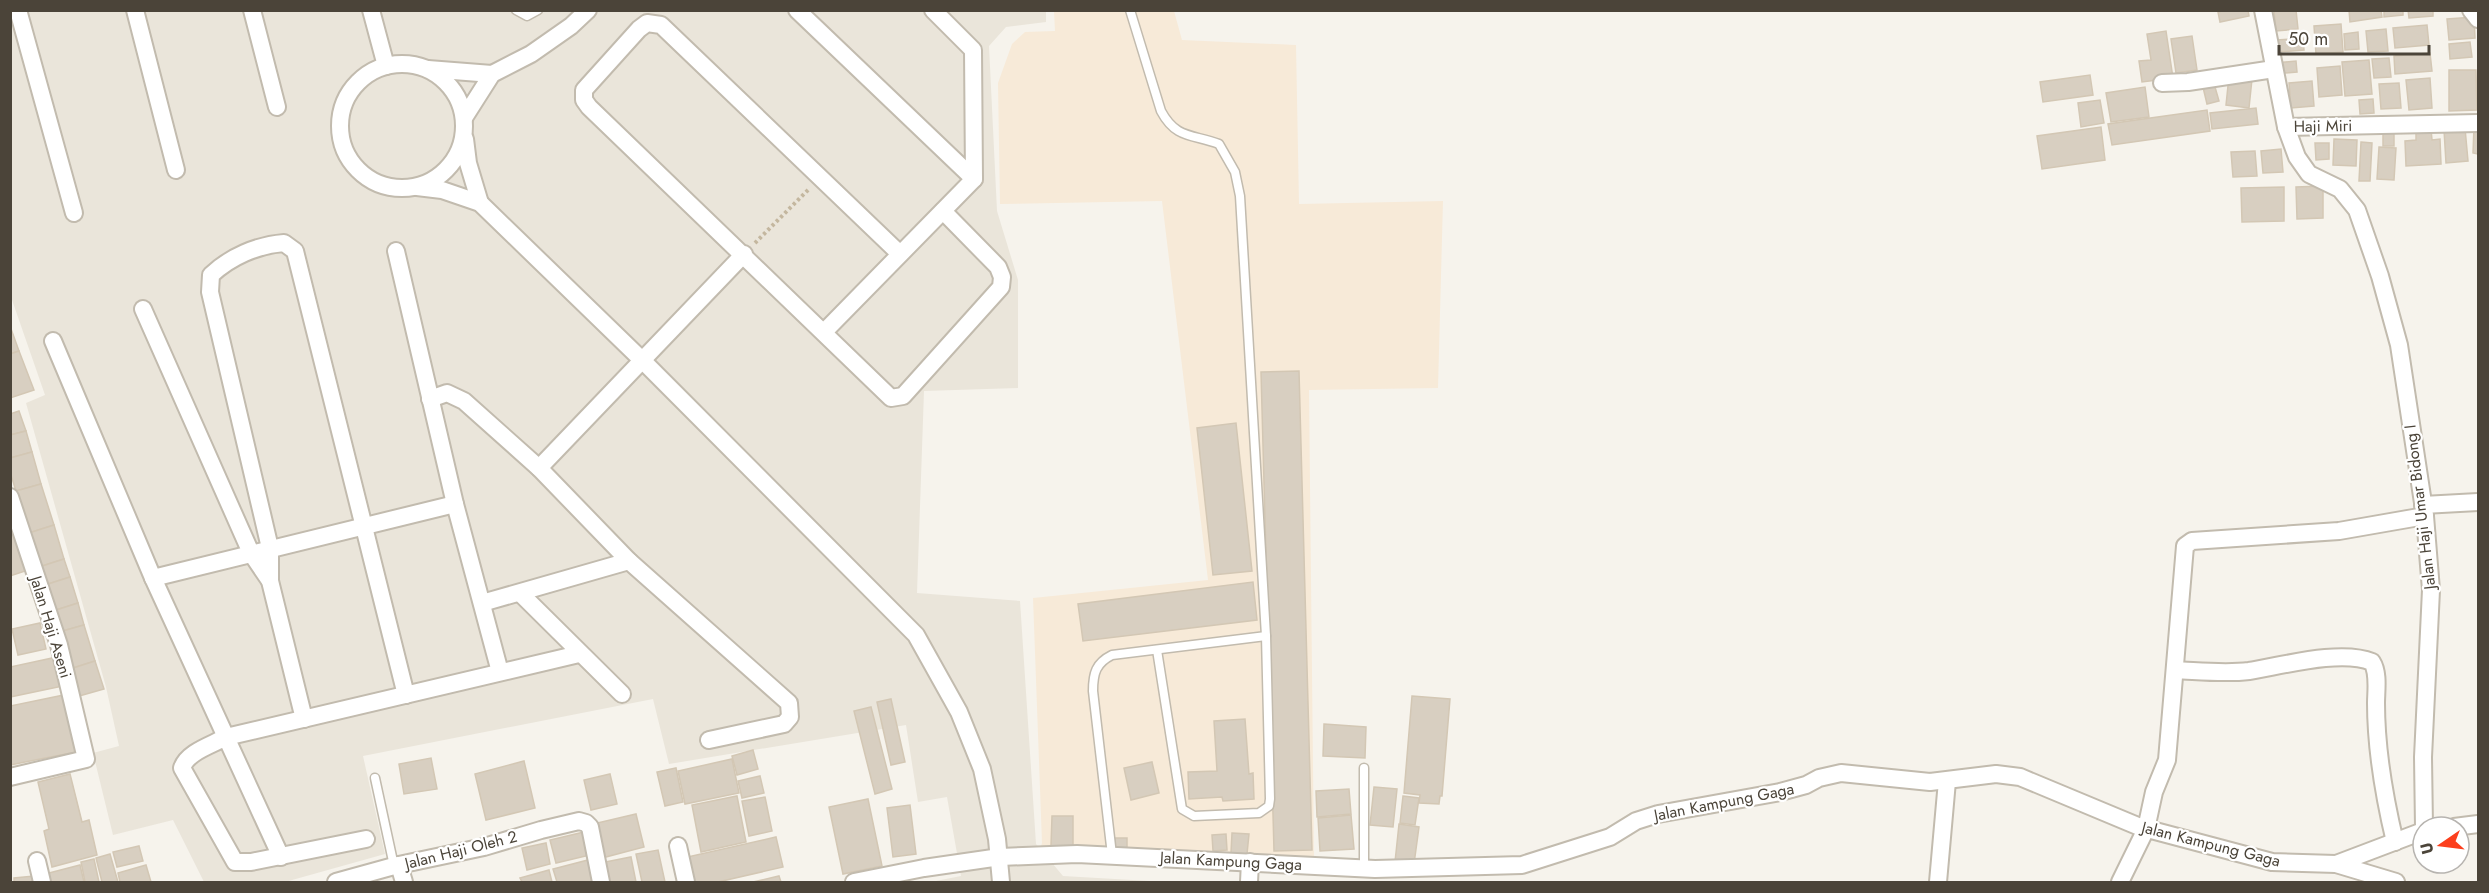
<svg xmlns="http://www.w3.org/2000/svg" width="2489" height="893" font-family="Jost,sans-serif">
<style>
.residential{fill:#eae5da}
.commercial{fill:#f7ead8}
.building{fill:#d8cfc1;stroke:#d3c7b4;stroke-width:1.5}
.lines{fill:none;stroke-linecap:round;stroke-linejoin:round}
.service-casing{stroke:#c2bbae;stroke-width:11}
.minor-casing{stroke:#c2bbae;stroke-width:20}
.path{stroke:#c4b79f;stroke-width:4;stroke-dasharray:3 3;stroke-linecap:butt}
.service{stroke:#fff;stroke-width:8}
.minor{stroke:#fff;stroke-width:16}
.labels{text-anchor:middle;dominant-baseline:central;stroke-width:4.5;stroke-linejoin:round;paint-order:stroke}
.street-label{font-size:16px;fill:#4b4439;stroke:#fff}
</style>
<rect width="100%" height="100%" fill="#f6f3ec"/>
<polygon class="residential" points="10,11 1046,11 1046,22 1006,27 989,46 997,211 1018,280 1018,388 924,391 917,593 1020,601 1036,844 1063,876 1167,882 931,882 961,876 947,797 918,802 906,725 669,764 653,699 363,756 385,854 285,882 204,882 173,820 113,835 93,753 119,746 106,687 26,403 45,395 11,297"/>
<polygon class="commercial" points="1054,11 1174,11 1182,40 1296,45 1299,204 1443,201 1438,388 1309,390 1314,861 1040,849 1042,843 1033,598 1208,580 1162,201 1000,204 998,83 1012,44 1025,32 1055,31"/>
<g class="building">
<polygon points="2226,10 2248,10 2249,16 2220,22 2218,12"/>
<polygon points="2296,10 2298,29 2276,31 2274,11"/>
<polygon points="2349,10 2381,10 2382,17 2350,22"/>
<polygon points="2384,10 2403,10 2403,15 2384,17"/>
<polygon points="2408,10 2433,10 2433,16 2409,18"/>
<polygon points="2474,17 2475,38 2449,40 2447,19"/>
<polygon points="2341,24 2343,52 2316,54 2314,26"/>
<polygon points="2427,25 2429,45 2395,48 2393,28"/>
<polygon points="2386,29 2388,51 2368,52 2366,31"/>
<polygon points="2166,31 2173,78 2142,82 2139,61 2151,60 2147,34"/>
<polygon points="2358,32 2359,49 2345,50 2344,34"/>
<polygon points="2192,36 2197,70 2176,73 2171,39"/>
<polygon points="2303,38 2304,50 2278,52 2277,40"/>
<polygon points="2470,42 2472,57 2450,59 2449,44"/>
<polygon points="2430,53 2432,71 2395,74 2394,56"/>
<polygon points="2389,58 2391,77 2374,78 2372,59"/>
<polygon points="2369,60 2372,94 2345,96 2342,62"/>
<polygon points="2296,61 2297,72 2276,74 2275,63"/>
<polygon points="2340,66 2342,95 2319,97 2317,68"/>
<polygon points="2449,70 2476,70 2477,110 2449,111"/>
<polygon points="2090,75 2093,95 2043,102 2040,82"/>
<polygon points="2229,76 2252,79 2249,108 2226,105"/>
<polygon points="2430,78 2432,108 2409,110 2406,80"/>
<polygon points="2213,80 2219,101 2207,104 2202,83"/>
<polygon points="2312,81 2314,106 2291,108 2289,83"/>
<polygon points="2399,83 2401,108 2381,109 2379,84"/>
<polygon points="2145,87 2149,117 2111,122 2106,93"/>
<polygon points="2373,99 2374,113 2360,114 2359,100"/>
<polygon points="2100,100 2104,123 2081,127 2078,103"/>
<polygon points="2256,108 2258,124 2212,129 2210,113"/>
<polygon points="2207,110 2210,131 2112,145 2108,124"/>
<polygon points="2101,127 2105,160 2042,169 2037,136"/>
<polygon points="2474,127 2478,127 2478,154 2473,153"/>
<polygon points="2465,128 2468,161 2446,163 2444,130"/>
<polygon points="2431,129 2432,140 2440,139 2441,164 2406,166 2405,141 2416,140 2416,130"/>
<rect x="2383" y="131" width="11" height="15"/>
<polygon points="2334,139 2357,140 2356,166 2333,165"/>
<polygon points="2361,142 2372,143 2370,181 2359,181"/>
<polygon points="2315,143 2329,143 2329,159 2316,160"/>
<polygon points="2379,147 2396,148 2394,180 2377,179"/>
<polygon points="2281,149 2283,172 2263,173 2261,151"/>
<polygon points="2255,151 2257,176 2233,177 2231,152"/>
<polygon points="2323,186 2323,218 2297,219 2296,187"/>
<polygon points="2284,187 2284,221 2242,222 2241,188"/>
<polygon points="10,326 19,351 10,354"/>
<polygon points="19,351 34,390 10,398 10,354"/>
<polygon points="1299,371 1312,850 1274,851 1261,372"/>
<polygon points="19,411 26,431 10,435 10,414"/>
<polygon points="1236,423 1252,571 1213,575 1197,428"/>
<polygon points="26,431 32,452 10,458 10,435"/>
<polygon points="32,452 41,484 16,491 10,472 10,458"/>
<polygon points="41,484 54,525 29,533 16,491"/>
<polygon points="54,525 64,559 39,567 29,533"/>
<polygon points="16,534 28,570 10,576 10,536"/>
<polygon points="64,559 70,577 45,585 39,567"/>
<polygon points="70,577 78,603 53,611 45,585"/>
<polygon points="1253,582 1257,620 1083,641 1078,604"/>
<polygon points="78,603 84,625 59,632 53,611"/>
<polygon points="40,623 46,649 18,655 12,629"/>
<polygon points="84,625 95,661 70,669 59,632"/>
<polygon points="57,657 63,686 10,697 10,667"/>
<polygon points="95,661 104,689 79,696 70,669"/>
<polygon points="64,695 76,752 10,765 10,706"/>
<polygon points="1412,696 1450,699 1442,796 1440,796 1439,804 1419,803 1420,795 1404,793"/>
<polygon points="891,699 905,762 891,765 877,702"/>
<polygon points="871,707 892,789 875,794 854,711"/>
<polygon points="1245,719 1249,774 1253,773 1254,799 1223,801 1222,797 1189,799 1188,772 1217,771 1214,721"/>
<polygon points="1324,724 1366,727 1365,758 1323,756"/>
<polygon points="753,750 758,769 737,775 732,756"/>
<polygon points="431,758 437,789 404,794 399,764"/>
<polygon points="732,759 739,793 685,804 678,771"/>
<polygon points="524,761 535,808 486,820 475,774"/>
<polygon points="1152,762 1159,793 1131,800 1124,768"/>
<polygon points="676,768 683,802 665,806 657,772"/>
<polygon points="70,774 82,822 89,820 97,855 52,867 44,831 49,829 38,782"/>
<polygon points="610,774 617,804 591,810 584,780"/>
<polygon points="760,776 764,793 742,798 738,781"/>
<polygon points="1374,787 1397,789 1393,827 1370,825"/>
<polygon points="1349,789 1351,814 1317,817 1316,791"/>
<polygon points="737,796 746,842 701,852 692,805"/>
<polygon points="1403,796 1419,798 1415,825 1400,823"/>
<polygon points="765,797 772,831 749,836 742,801"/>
<polygon points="868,799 882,866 843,874 829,807"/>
<polygon points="910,805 916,854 893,857 887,808"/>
<polygon points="636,814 644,847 602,858 593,824"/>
<polygon points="1351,815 1354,849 1320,851 1318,818"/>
<polygon points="1052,816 1073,816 1073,846 1051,846"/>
<polygon points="1399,824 1419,827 1414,864 1395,862"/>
<polygon points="584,832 590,855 556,863 550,840"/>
<polygon points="1232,833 1249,834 1247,854 1231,853"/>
<polygon points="1226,834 1227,850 1213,851 1212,835"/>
<polygon points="776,837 783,867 718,882 689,882 683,858"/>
<rect x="1115" y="838" width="12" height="13"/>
<polygon points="546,843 550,864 527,870 522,848"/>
<polygon points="139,846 143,861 117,867 113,852"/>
<polygon points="658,850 665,882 642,882 636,854"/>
<polygon points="110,854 118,882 102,882 96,858"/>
<polygon points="631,857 636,882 604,882 600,863"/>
<polygon points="94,859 99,882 85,882 81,862"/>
<polygon points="588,860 594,882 557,882 553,869"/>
<polygon points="80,865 84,882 47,882 45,874"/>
<polygon points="146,865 151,882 120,882 118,873"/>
<polygon points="549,870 552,882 522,882 520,878"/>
<polygon points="34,876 35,882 14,882 14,878"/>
<polygon points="779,876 781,882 753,882"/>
</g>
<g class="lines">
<defs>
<g id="service">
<polyline points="516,10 527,16 538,10"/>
<polyline points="1157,650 1182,809 1194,816 1259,813 1269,806 1270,799 1266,636"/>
<polyline points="1364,768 1364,868"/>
<polyline points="375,778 394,866"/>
<path d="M1112 855 1093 691C1093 673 1096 663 1112 655L1266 636 1240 196 1235 172 1219 144C1192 134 1176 139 1161 111L1130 10"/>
</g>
<g id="minor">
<polyline points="18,10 74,213"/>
<polyline points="135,10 176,170"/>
<polyline points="252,10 277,107"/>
<polyline points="371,10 386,66"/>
<polyline points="797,10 974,179"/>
<polyline points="2263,10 2286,127 2297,157 2309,174 2340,189 2357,210 2380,276 2399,345 2425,516 2431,590 2423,757 2424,827"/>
<polyline points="2471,10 2478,19"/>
<circle cx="402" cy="126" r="62"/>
<polyline points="428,69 492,74"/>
<polyline points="2162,83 2188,82 2274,69"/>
<polyline points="464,118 492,74 531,54 571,26 588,10"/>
<polyline points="2286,127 2478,123"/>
<polyline points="465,139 468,163 480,203"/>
<polyline points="417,187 442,190 480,203 643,361 916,635 959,712 982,769 997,839 1001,882"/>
<polyline points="396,251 455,504 500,672"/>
<polyline points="900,254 661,25 647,23 639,29 584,90 584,100 589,107 891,398 903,396 1001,287 1002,277 998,267 943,211"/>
<polyline points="143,309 251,553 270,581 304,719"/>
<polyline points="824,332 974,179 973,50 933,10"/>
<polyline points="53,341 153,578 281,857"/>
<polyline points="430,399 447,393 464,401 539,468 629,561 789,703 790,717 784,724 709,740"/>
<polyline points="539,468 744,254"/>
<polyline points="10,497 59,645 86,759 10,777"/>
<polyline points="2423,505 2478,502"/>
<polyline points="153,578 455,504"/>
<path d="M270 581V548L210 292 211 275C230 257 257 245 284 243L295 251 406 695"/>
<polyline points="520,593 622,694"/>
<polyline points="482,603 629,561"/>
<path d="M2175 670C2199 671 2224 674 2249 671 2281 666 2341 649 2372 662 2379 673 2376 691 2376 703 2376 750 2384 796 2395 842"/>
<polyline points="2454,827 2478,824"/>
<path d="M366 839 251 862H235L182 768C187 752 212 745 226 737L579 654"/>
<polyline points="678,846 686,882"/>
<polyline points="37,861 42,882"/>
<polyline points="2336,864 2423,831"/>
<polyline points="399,865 404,882"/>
<polyline points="336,882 394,866 484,847 541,830 579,821 586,823 590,827 601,882"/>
<polyline points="854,882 924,868 1000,857 1077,854 1375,869 1522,865 1610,837 1636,821 1658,814 1780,792 1806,785 1819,778 1841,773 1930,782 1996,774 2020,777 2140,827 2272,862 2336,864 2396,882"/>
<polyline points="1249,882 1250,862"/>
<polyline points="1938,882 1947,781"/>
<polyline points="2120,882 2146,829 2154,792 2167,760 2185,546 2192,541 2339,531 2425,516"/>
</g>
</defs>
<use href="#service" class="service-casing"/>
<use href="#minor" class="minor-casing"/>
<polyline class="path" points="755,243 809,189"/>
<use href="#service" class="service"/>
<use href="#minor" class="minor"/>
</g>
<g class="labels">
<g class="street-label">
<text transform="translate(2323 126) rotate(-1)">Haji Miri</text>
<text transform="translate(2420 507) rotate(-97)">Jalan Haji Umar Bidong I</text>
<text transform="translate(51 627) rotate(73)">Jalan Haji Aseni</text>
<text transform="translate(1724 802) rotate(-11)">Jalan Kampung Gaga</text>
<text transform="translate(2211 844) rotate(14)">Jalan Kampung Gaga</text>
<text transform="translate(461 850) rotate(-14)">Jalan Haji Oleh 2</text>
<text transform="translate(1231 861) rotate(3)">Jalan Kampung Gaga</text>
</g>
</g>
<rect width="2489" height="893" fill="none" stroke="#4b4439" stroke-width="24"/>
<g transform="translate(2441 845) rotate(256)"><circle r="28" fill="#ffffff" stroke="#b7b4b0" stroke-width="1.5"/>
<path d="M0-4.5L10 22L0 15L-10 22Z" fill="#fc3f1d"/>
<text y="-9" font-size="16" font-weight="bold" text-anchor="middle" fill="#4b4439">U</text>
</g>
<path d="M2279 45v9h150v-9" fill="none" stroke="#4b4439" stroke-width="3"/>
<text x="2288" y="45" font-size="18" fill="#4b4439" stroke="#ffffff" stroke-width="4.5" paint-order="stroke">50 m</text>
</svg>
